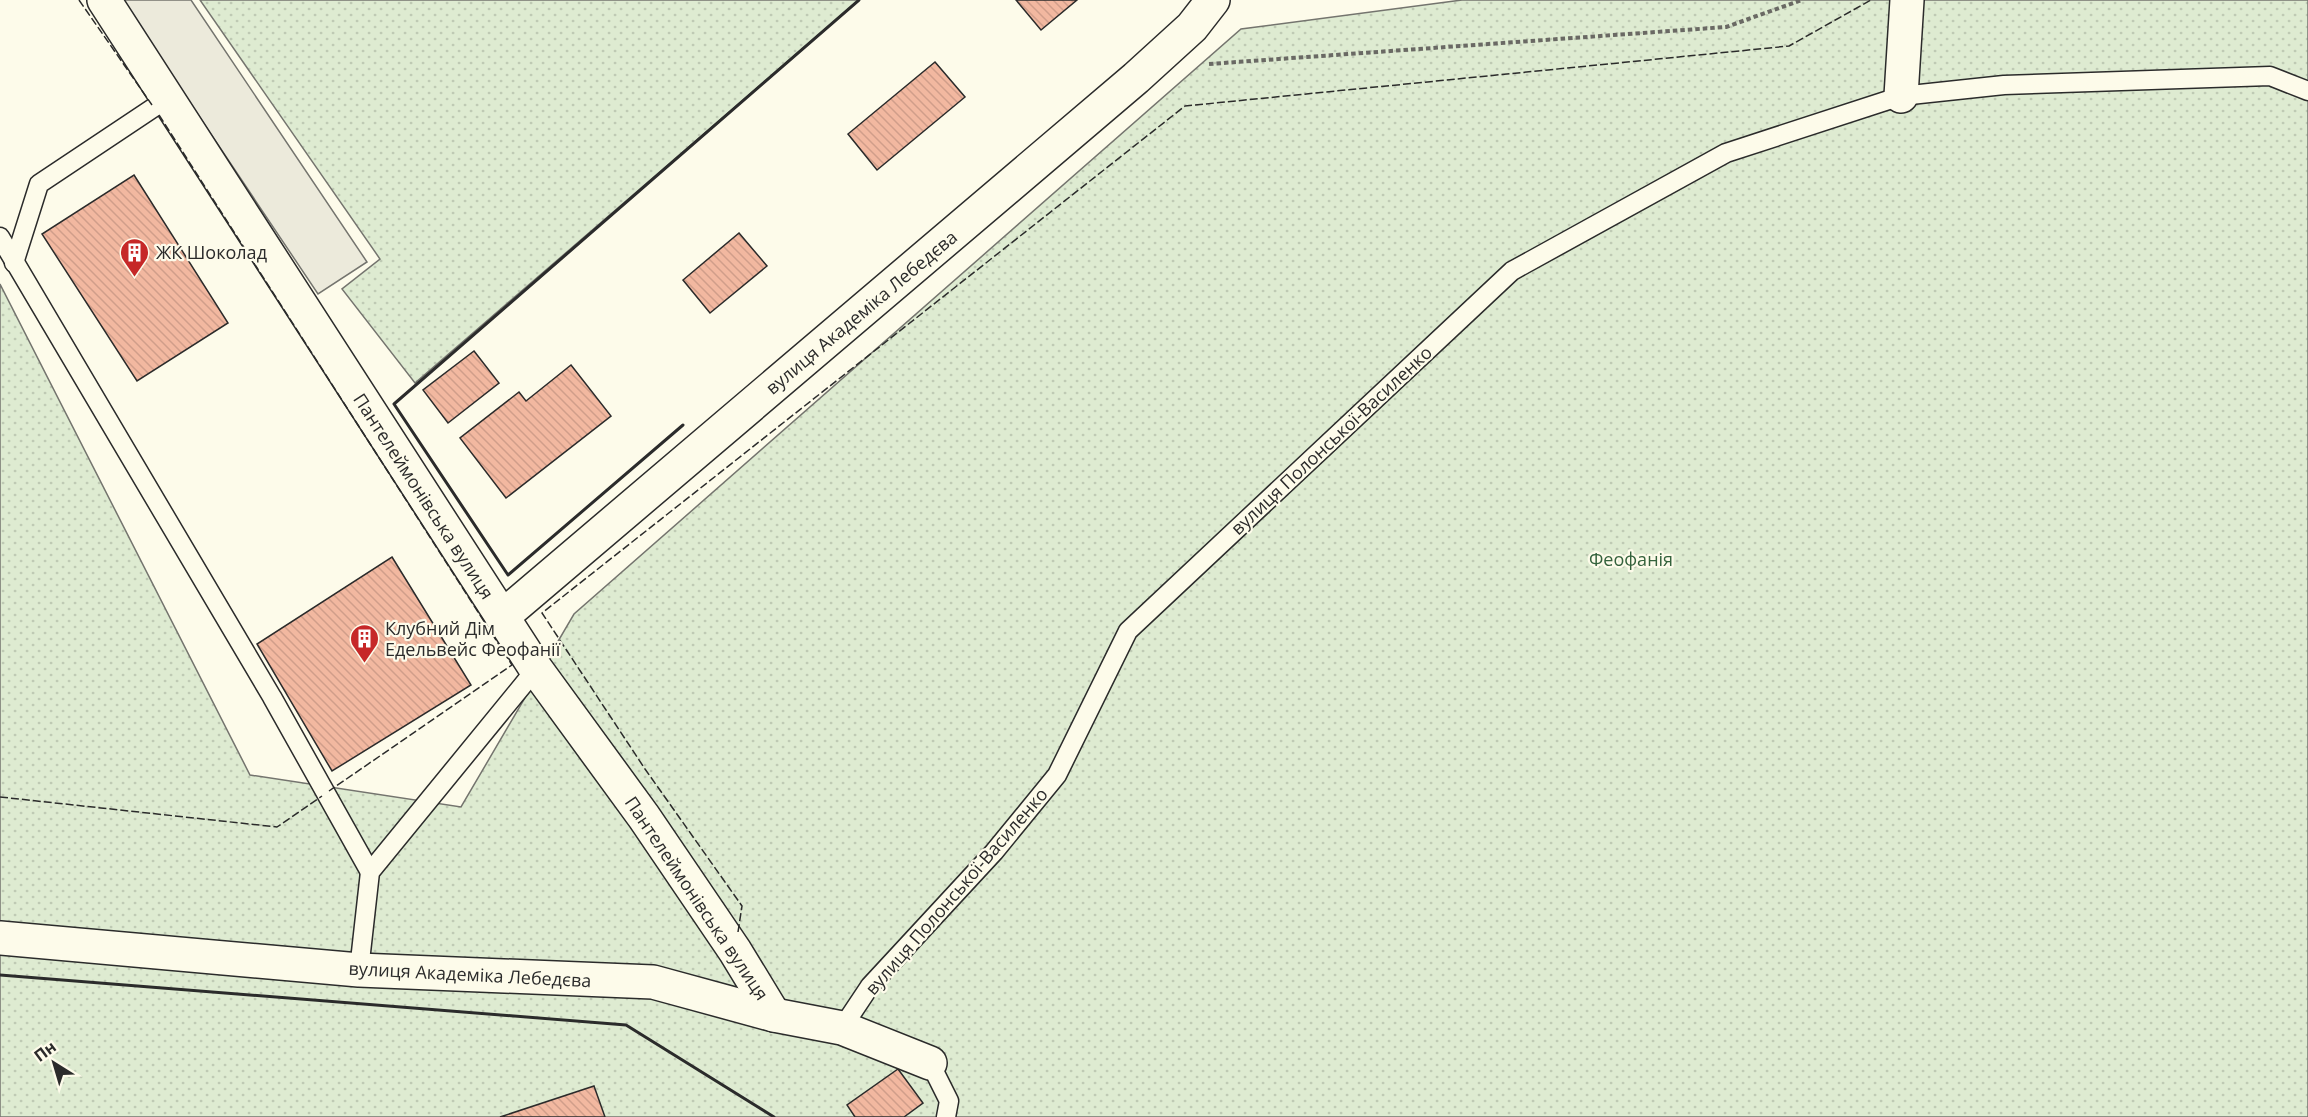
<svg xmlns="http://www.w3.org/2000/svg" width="2308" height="1117" font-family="'Open Sans',sans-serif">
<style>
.grass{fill:url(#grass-dots);stroke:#74746e;stroke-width:1.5}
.parking{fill:#eceadb;stroke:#74746e;stroke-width:1.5}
.building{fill:url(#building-back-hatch);stroke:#2b2b2b;stroke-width:1.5}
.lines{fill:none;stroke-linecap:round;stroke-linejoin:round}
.lane-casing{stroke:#2b2b2b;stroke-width:21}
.street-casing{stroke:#2b2b2b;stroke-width:36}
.path{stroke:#6a6964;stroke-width:4;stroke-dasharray:4.5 3;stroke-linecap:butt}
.lane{stroke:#fdfbea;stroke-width:18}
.street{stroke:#fdfbea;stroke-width:33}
.fence{stroke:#2b2b2b;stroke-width:1.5;stroke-dasharray:8 3;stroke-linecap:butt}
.wall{stroke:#2b2b2b;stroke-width:3}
.labels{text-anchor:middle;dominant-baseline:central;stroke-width:4.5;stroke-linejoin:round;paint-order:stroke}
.poi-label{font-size:18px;fill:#2b2b2b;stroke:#fdfbea;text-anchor:start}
.street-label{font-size:18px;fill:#2b2b2b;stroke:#fdfbea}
.park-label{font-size:18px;fill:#34623c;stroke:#fdfbea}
</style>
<defs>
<pattern id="grass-dots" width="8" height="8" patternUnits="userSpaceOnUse" patternTransform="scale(1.5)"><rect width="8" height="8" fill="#deebd1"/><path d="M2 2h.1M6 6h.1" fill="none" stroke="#bfcab4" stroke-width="1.8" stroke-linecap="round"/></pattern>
<pattern id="building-back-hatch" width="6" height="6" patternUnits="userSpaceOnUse" patternTransform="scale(1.5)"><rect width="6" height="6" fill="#f2b8a0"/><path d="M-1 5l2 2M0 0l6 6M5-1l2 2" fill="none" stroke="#d09e8a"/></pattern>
</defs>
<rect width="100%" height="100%" fill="#fdfbea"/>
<g class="grass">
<polygon points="200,0 859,0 415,383 342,289 380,259"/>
<polygon points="1462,0 2308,0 2308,1117 0,1117 0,284 250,775 461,807 574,614 1241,29"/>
</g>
<polygon class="parking" points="121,0 191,0 367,262 318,294"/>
<g class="building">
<polygon points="1016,0 1077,0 1041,30"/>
<polygon points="935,62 965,97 877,170 848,134"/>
<polygon points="134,175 228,323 137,381 42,234"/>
<polygon points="739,233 767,266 710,313 683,280"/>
<polygon points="474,351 499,383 448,423 423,390"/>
<polygon points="571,365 611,416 506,498 460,438 519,392 526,401"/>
<polygon points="392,557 471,685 332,771 257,644"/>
<polygon points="898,1069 923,1103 904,1117 855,1117 847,1105"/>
<polygon points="594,1086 605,1117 500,1117"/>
</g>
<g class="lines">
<defs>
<g id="lane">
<polyline points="0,237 272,697 370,872"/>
<polyline points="14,263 39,184 168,98"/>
<polyline points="359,970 370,872 536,669"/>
<polyline points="842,1028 870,986 994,852 1057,775 1128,631 1512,271 1726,153 1901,96 2004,85 2270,76 2308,91"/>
<polyline points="930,1063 949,1101 946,1117"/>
</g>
<g id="street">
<polyline points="104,0 536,669 644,817 735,951 774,1015"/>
<polyline points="1901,96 1907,0"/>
<polyline points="502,617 1136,78 1192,27 1213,0"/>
<polyline points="0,938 359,970 653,982 774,1015 842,1028 930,1063"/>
</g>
</defs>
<use href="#lane" class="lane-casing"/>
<use href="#street" class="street-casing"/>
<polyline class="path" points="1209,64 1726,27 1802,0"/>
<use href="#lane" class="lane"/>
<use href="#street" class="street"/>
<g class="fence">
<polyline points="79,0 152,105"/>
<polyline points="159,115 512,665 329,791"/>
<polyline points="0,797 277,827 322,796"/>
<polyline points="738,932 742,906 645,769 542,613 1185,106 1789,46 1871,0"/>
</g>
<g class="wall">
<polyline points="683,425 508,575 394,404 859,0"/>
<polyline points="0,975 626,1025 774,1117"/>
</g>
</g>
<defs>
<symbol id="building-pin" viewBox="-11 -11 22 30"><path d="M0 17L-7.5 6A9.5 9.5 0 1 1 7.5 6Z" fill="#c62828" stroke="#fdfbea"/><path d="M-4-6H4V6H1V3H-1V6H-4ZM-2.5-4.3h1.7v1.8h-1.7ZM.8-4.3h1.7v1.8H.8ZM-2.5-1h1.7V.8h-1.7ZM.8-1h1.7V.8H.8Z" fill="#fff"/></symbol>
</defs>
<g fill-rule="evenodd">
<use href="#building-pin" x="118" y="236" width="33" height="45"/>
<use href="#building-pin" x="348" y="622" width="33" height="45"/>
</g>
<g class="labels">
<g class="poi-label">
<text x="156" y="252">ЖК Шоколад</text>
<text x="385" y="628">Клубний Дім<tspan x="385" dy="21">Едельвейс Феофанії</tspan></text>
</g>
<g class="street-label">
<text transform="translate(861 312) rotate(-40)">вулиця Академіка Лебедєва</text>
<text transform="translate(1331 440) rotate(-43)">вулиця Полонської-Василенко</text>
<text transform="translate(424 496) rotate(57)">Пантелеймонівська вулиця</text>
<text transform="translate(956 891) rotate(-49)">вулиця Полонської-Василенко</text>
<text transform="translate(697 898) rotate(56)">Пантелеймонівська вулиця</text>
<text transform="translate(470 974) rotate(3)">вулиця Академіка Лебедєва</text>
</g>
<g class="park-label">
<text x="1631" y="559">Феофанія</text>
</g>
</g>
<g transform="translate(54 1063) rotate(323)" stroke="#fdfbea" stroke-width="4.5" paint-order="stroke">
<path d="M0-4.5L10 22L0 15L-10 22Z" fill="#2b2b2b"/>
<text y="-9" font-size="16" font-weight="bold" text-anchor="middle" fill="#2b2b2b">Пн</text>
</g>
</svg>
